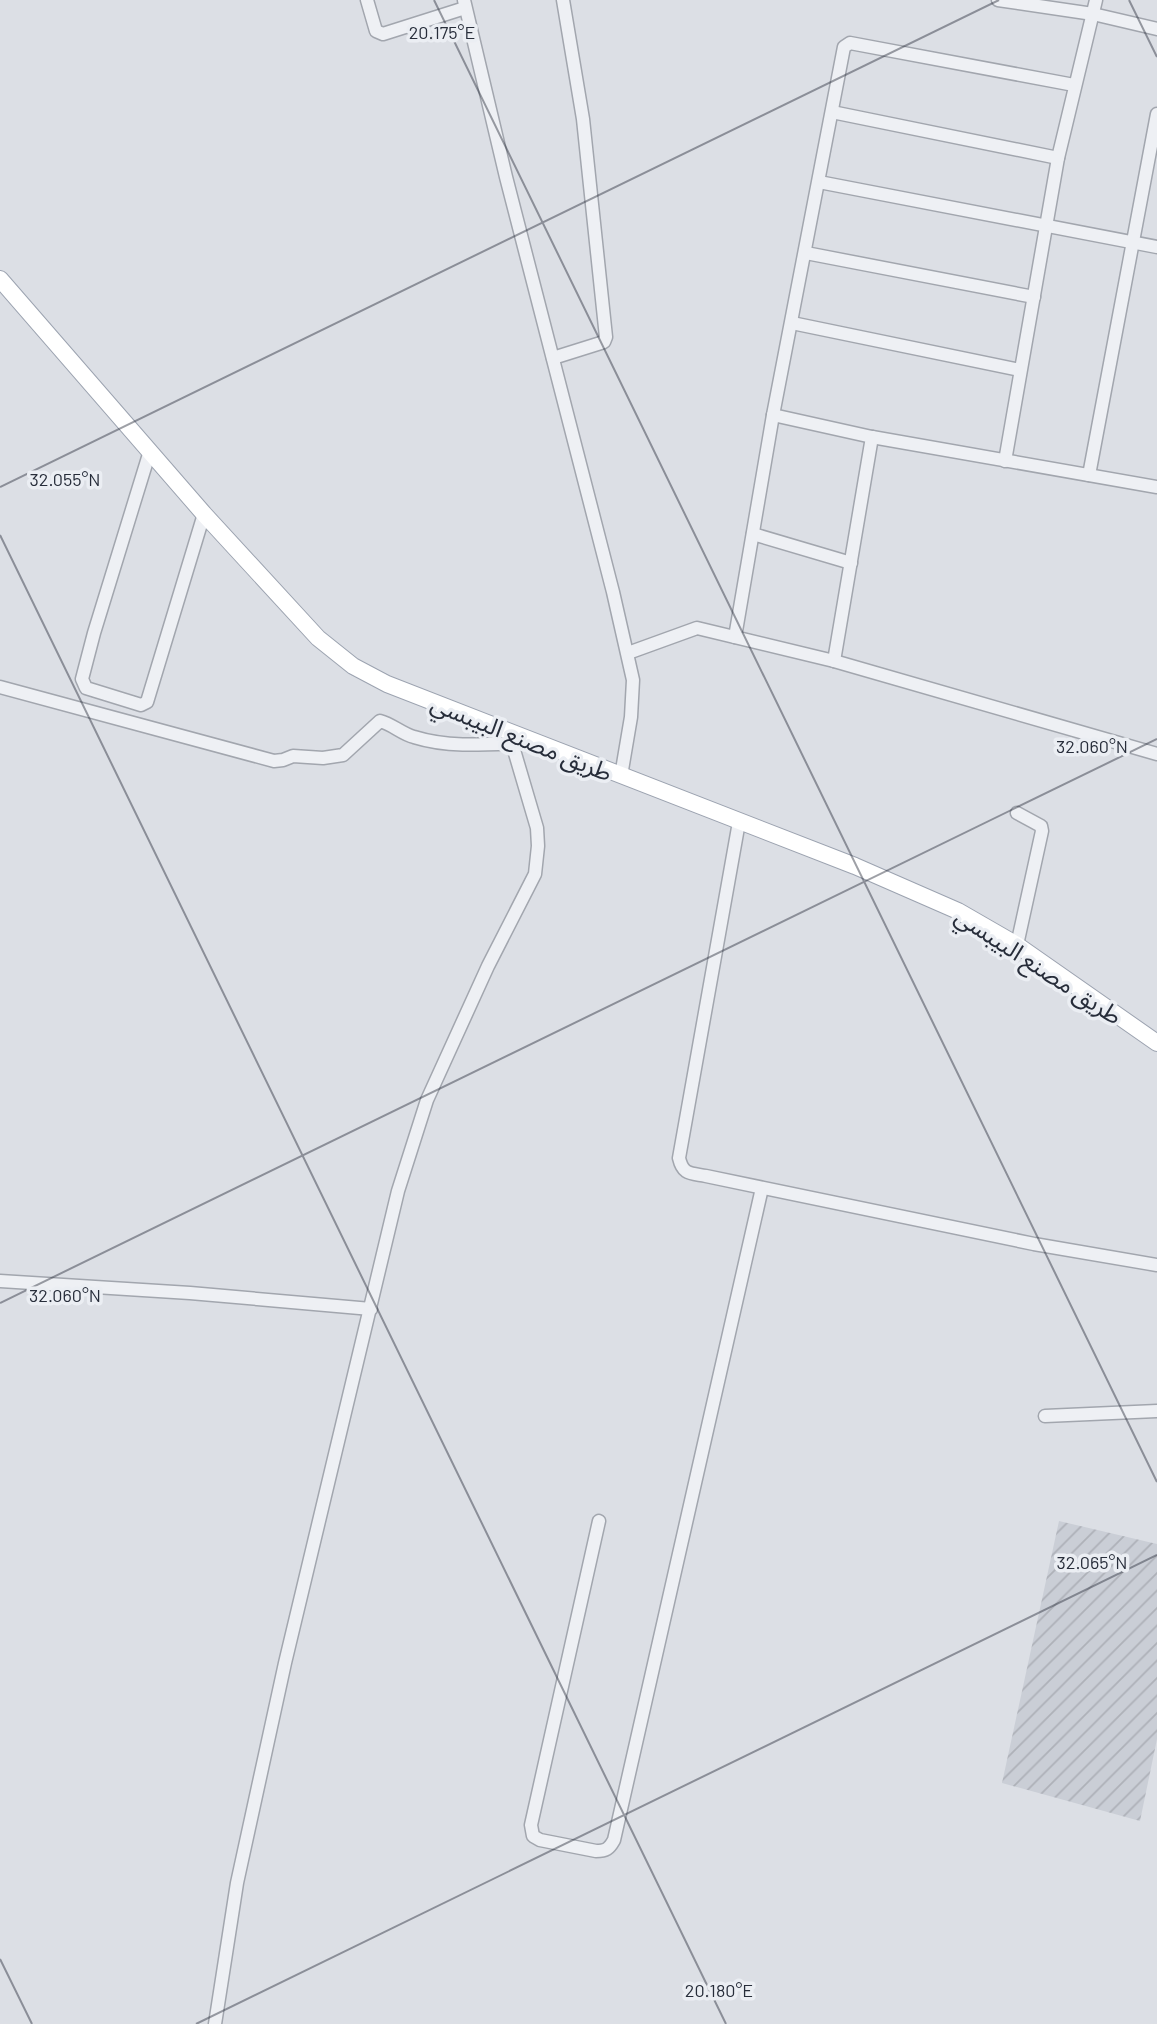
<svg xmlns="http://www.w3.org/2000/svg" width="1157" height="2024" font-family="Barlow,'Noto Sans Arabic',sans-serif">
<style>
.industrial{fill:url(#industrial-furrows)}
.lines{fill:none;stroke-linecap:round;stroke-linejoin:round}
.minor-casing{stroke:#a2a6ae;stroke-width:15}
.major-casing{stroke:#9ca3b0;stroke-width:18}
.minor{stroke:#eef0f4;stroke-width:12}
.major{stroke:#fff;stroke-width:16}
.ticks{fill:none;stroke:#272d3a;stroke-width:2;stroke-opacity:0.45}
.labels{text-anchor:middle;dominant-baseline:central;stroke-width:7;stroke-linejoin:round;paint-order:stroke}
.street-label{font-size:24px;fill:#272d3a;stroke:#ebeef3}
.ticks-label{font-size:18px;text-anchor:middle;fill:#272d3a;stroke:#ebeef3;stroke-width:7;stroke-linejoin:round;paint-order:stroke}
</style>
<defs>
<pattern id="industrial-furrows" width="10" height="10" patternUnits="userSpaceOnUse" patternTransform="scale(1.75)"><rect width="10" height="10" fill="#caced6"/><path d="M-1 1l2-2M0 10L10 0M9 11l2-2" fill="none" stroke="#aeb1b8"/></pattern>
</defs>
<rect width="100%" height="100%" fill="#dcdfe5"/>
<polygon class="industrial" points="1059,1521 1157,1544 1157,1739 1140,1821 1002,1783"/>
<g class="lines">
<defs>
<g id="minor">
<polyline points="367,0 376,31 383,34 465,8"/>
<polyline points="464,0 506,177 613,592 633,680 631,717 621,776"/>
<polyline points="998,0 1093,14 1157,29"/>
<polyline points="832,112 1058,158"/>
<polyline points="819,182 1157,247"/>
<polyline points="806,253 1034,297"/>
<polyline points="792,323 1020,370"/>
<polyline points="553,358 604,342 606,337 583,119 563,0"/>
<polyline points="773,415 872,437 1157,487"/>
<polyline points="150,451 94,633 82,679 86,688 141,705 147,702 204,514"/>
<polyline points="1005,461 1058,158 1096,0"/>
<polyline points="1089,475 1157,114"/>
<polyline points="753,534 851,563"/>
<polyline points="735,637 773,415 844,47 850,43 1074,85"/>
<polyline points="628,653 697,628 834,661 1157,754"/>
<polyline points="834,661 872,437"/>
<path d="M0 687 274 761 283 760 293 756 323 758 343 755 380 721C392 724 402 734 414 737 446 747 479 745 512 743"/>
<polyline points="1017,813 1041,826 1042,831 1017,945"/>
<path d="M739 822 679 1158C683 1175 690 1173 706 1176L1034 1244 1157 1265"/>
<polyline points="0,1281 190,1293 371,1309"/>
<polyline points="1045,1416 1157,1411"/>
<path d="M599 1521 531 1825 533 1836 540 1840 596 1851C606 1851 609 1849 614 1840L762 1188"/>
<polyline points="215,2024 237,1883 285,1663 398,1191 427,1100 488,966 535,874 538,846 537,828 509,733"/>
</g>
<polyline id="major" points="0,279 204,514 318,638 353,666 387,684 855,866 958,911 1017,945 1157,1043"/>
</defs>
<use href="#minor" class="minor-casing"/>
<use href="#major" class="major-casing"/>
<use href="#minor" class="minor"/>
<use href="#major" class="major"/>
</g>
<path class="ticks" d="M434 0 1157 1482M1129 0 1157 57M0 487 999 0M0 535 726 2024M0 1303 1157 739M0 1959 32 2024M196 2024 1157 1555"/>
<g class="labels">
<g class="street-label">
<text transform="translate(522 737) rotate(22)">طريق مصنع البيبسي</text>
<text transform="translate(1039 965) rotate(33)">طريق مصنع البيبسي</text>
</g>
</g>
<g class="ticks-label">
<text x="442" y="39">20.175°E</text>
<text x="65" y="486">32.055°N</text>
<text x="1092" y="753">32.060°N</text>
<text x="65" y="1302">32.060°N</text>
<text x="1092" y="1569">32.065°N</text>
<text x="719" y="1997">20.180°E</text>
</g>
</svg>
